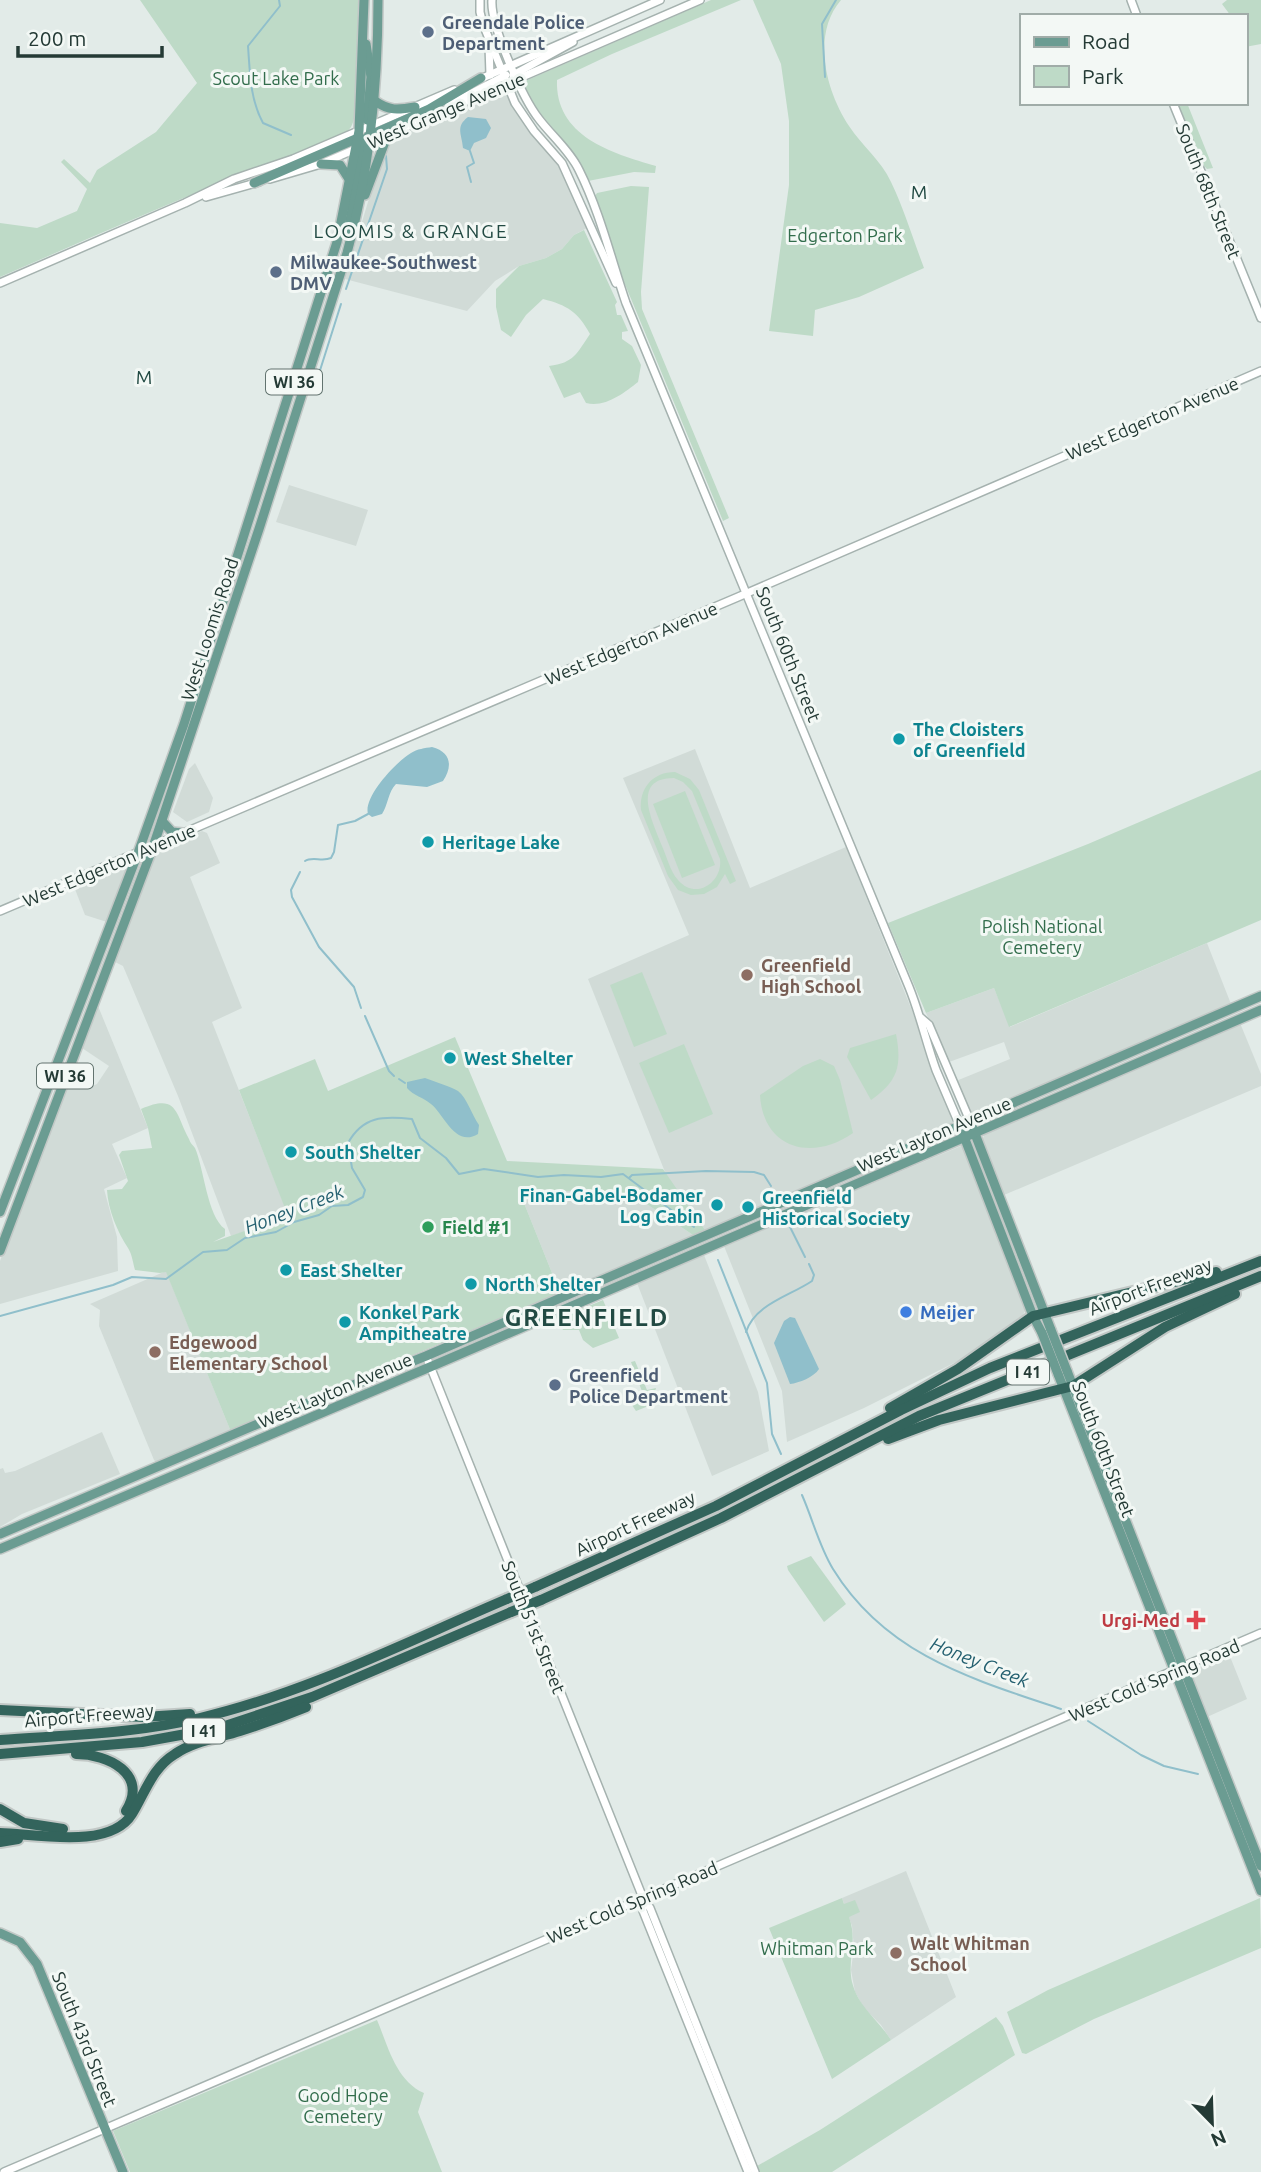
<svg xmlns="http://www.w3.org/2000/svg" width="1261" height="2172" font-family="Ubuntu,sans-serif">
<style>
.built{fill:#d1dbd7}
.green{fill:#bedac7;fill-rule:evenodd}
.water{fill:#90bfcb}
.lines{fill:none;stroke-linecap:round;stroke-linejoin:round}
.stream{stroke:#90bfcb;stroke-width:2}
.minor-casing{stroke:#a5b2af;stroke-width:10}
.major-casing{stroke:#c2c8c6;stroke-width:12}
.highway-casing{stroke:#c2c8c6;stroke-width:14}
.minor{stroke:#fff;stroke-width:7}
.major{stroke:#6b9c92;stroke-width:9}
.highway{stroke:#33645c;stroke-width:10}
.major-bridge-casing{stroke:#c2c8c6;stroke-width:12;stroke-linecap:butt}
.highway-bridge-casing{stroke:#c2c8c6;stroke-width:14;stroke-linecap:butt}
.major-bridge{stroke:#6b9c92;stroke-width:9}
.highway-bridge{stroke:#33645c;stroke-width:10}
.service-dot{fill:#5c6f8a;stroke:#f3f8f5;stroke-width:2.5}
.culture-dot{fill:#0f9aa8;stroke:#f3f8f5;stroke-width:2.5}
.education-dot{fill:#8d6e63;stroke:#f3f8f5;stroke-width:2.5}
.leisure-dot{fill:#2e9e5b;stroke:#f3f8f5;stroke-width:2.5}
.shop-dot{fill:#3f7fe0;stroke:#f3f8f5;stroke-width:2.5}
.health-dot{fill:#e0444e;stroke:#f3f8f5;stroke-width:2.5}
.labels{text-anchor:middle;dominant-baseline:central;stroke-width:6;stroke-linejoin:round;paint-order:stroke}
.shield{fill:#f3f8f5;stroke:#62736f;stroke-width:2}
.shield-label{font-size:16px;font-weight:bold;fill:#243a35}
.service-label{font-size:18px;font-weight:bold;fill:#4e5e75;stroke:#f3f8f5;text-anchor:start}
.park-label{font-size:18px;fill:#326d4c;stroke:#f3f8f5}
.street-label{font-size:18px;fill:#243a35;stroke:#f3f8f5}
.culture-label{font-size:18px;font-weight:bold;fill:#0d838f;stroke:#f3f8f5;text-anchor:start}
.education-label{font-size:18px;font-weight:bold;fill:#785e54;stroke:#f3f8f5;text-anchor:start}
.leisure-label{font-size:18px;font-weight:bold;fill:#27864d;stroke:#f3f8f5;text-anchor:start}
.shop-label{font-size:18px;font-weight:bold;fill:#366cbe;stroke:#f3f8f5;text-anchor:start}
.health-label{font-size:18px;font-weight:bold;fill:#be3a42;stroke:#f3f8f5;text-anchor:end}
.neighbourhood-label{font-size:19px;letter-spacing:2px;fill:#224a43;stroke:#f3f8f5}
.water-label{font-size:19px;font-style:italic;fill:#246070;stroke:#f3f8f5}
.district-label{font-size:24px;font-weight:bold;letter-spacing:2px;fill:#224a43;stroke:#f3f8f5}
</style>
<rect width="100%" height="100%" fill="#e2ebe8"/>
<g class="built">
<polygon points="501,90 507,92 564,173 587,228 574,235 562,249 546,258 519,266 495,281 467,311 345,279 379,165 391,137"/>
<polygon points="289,485 368,510 356,546 276,522"/>
<polygon points="695,749 750,888 846,847 909,1003 954,1120 950,1126 705,1230 667,1177 588,979 689,935 623,778"/>
<polygon points="195,763 213,798 209,812 187,822 173,812 189,769"/>
<polygon points="202,831 207,833 220,863 190,877 242,1008 212,1022 289,1217 231,1236 178,1096 123,966 115,962 156,852"/>
<polygon points="125,863 128,865 128,868 107,922 85,915 73,884"/>
<polygon points="1207,943 1231,1004 983,1112 974,1115 971,1114 956,1081 1010,1059 1004,1042 949,1062 926,1013 994,988 1010,1027"/>
<polygon points="98,1006 148,1128 112,1144 127,1178 104,1189 117,1237 118,1271 0,1304 0,1261 76,1062 88,1088 97,1084 109,1066 82,1048"/>
<polygon points="1240,1023 1261,1074 1261,1086 1004,1195 982,1141 984,1135"/>
<polygon points="961,1146 965,1149 1027,1307 1019,1323 978,1351 864,1408 787,1442 782,1391 724,1246"/>
<polygon points="518,1188 633,1195 693,1235 560,1293"/>
<polygon points="704,1255 758,1392 769,1451 712,1476 637,1283"/>
<polygon points="166,1271 231,1432 157,1463 154,1460 99,1326 100,1310 90,1304"/>
<polygon points="102,1432 120,1474 22,1514 0,1527 0,1469 3,1468 5,1473 15,1471"/>
<polygon points="1229,1654 1247,1699 1207,1717 1191,1671"/>
<polygon points="906,1871 956,1997 891,2040 881,2025 864,2008 855,1992 851,1970 854,1948 852,1926 842,1898"/>
</g>
<g class="green">
<path d="M140 0H359C359 23 361 111 351 127 343 140 300 153 285 158 188 194 95 236 0 277V223L37 228 77 211 87 189 61 162 64 159 90 183 97 170 156 132 197 83Z"/>
<path d="M711 0H741L612 54 557 80C555 136 611 153 656 166L655 173 634 172 588 181 567 145 533 105 523 82Z"/>
<path d="M753 0H841C811 35 826 91 849 126 862 146 881 160 891 182 904 209 913 239 924 268L859 297 815 310 813 336 769 331 789 185V121L781 64Z"/>
<polygon points="1227,0 1261,0 1261,44 1245,47 1245,16 1231,16 1222,4"/>
<polygon points="1178,103 1187,103 1213,168 1207,169 1203,165"/>
<polygon points="631,186 649,187 641,292 642,309 729,518 723,521 617,265 594,198 597,193"/>
<path d="M584 230 617 302 615 305 617 315H621L628 331 622 332V339L632 346 641 365 638 382C624 393 605 408 586 403L580 392 564 398 549 366C574 363 577 353 590 334 578 312 567 305 543 299L526 315 511 337 501 330 496 307V289L519 266 546 258 562 249 574 235Z"/>
<polygon points="1261,770 1261,920 1009,1027 994,988 926,1013 888,923 1088,844"/>
<path d="M675 772 690 779 699 790 736 881 730 884 725 874 717 887 704 894 691 895 678 890 668 876 641 810C639 788 653 772 675 772ZM674 778 683 782 692 791 720 859C723 882 696 901 678 880 670 871 667 857 662 846 654 824 629 778 674 778Z"/>
<polygon points="685,791 715,865 682,878 653,804"/>
<polygon points="642,972 667,1034 634,1047 610,985"/>
<path d="M896 1034C902 1066 898 1081 871 1100L847 1057 850 1048Z"/>
<path d="M455 1037 507 1161 663 1169 705 1230 693 1235 633 1195 518 1188 560 1293 231 1432 166 1272 160 1273 135 1270C133 1263 132 1254 128 1248 118 1233 108 1210 107 1190L122 1189 128 1181 119 1155 122 1151 152 1148 148 1128 141 1109C178 1093 175 1113 189 1139 190 1143 193 1145 195 1148 204 1168 207 1216 225 1229V1236L213 1242 288 1216 239 1090 315 1059 328 1091Z"/>
<polygon points="684,1044 713,1114 669,1133 639,1063"/>
<path d="M820 1059 834 1066 840 1080 853 1133C812 1162 763 1149 760 1095L803 1066Z"/>
<polygon points="603,1300 619,1338 593,1348 583,1340 579,1330 563,1330 558,1319"/>
<polygon points="635,1361 647,1390 656,1388 651,1405 636,1411 630,1402 643,1394 631,1362"/>
<polygon points="811,1556 846,1604 824,1622 788,1570 787,1566"/>
<path d="M842 1898 844 1904 855 1900 860 1912 849 1917C858 1942 847 1959 852 1982 858 2007 878 2019 891 2040L832 2079 769 1928Z"/>
<polygon points="1260,1898 1261,1948 1094,2019 1026,2054 1022,2053 1007,2012 1048,1990"/>
<polygon points="996,2017 1003,2026 1015,2055 832,2172 759,2172 757,2166 820,2130"/>
<path d="M377 2020C388 2046 396 2081 424 2093L418 2112 442 2172H130L113 2131Z"/>
</g>
<g class="water">
<path d="M468 117 486 119 491 128 486 138 474 143 470 151 463 148C462 134 455 127 468 117Z"/>
<path d="M432 747C451 752 453 766 443 781L427 787 396 784C388 792 388 805 382 814L372 817 368 814C363 797 396 762 411 753 417 749 425 748 432 747Z"/>
<path d="M425 1078C433 1081 452 1087 458 1091 467 1098 472 1115 479 1125L478 1134C455 1148 444 1114 431 1104 423 1097 414 1096 407 1088V1082Z"/>
<path d="M790 1317 795 1318 819 1369C814 1377 799 1383 790 1384L774 1343 784 1321Z"/>
</g>
<g class="lines">
<g class="stream">
<path d="M279 0 280 6 248 46C250 73 250 99 263 123L291 135"/>
<polyline points="825,77 822,24 836,0"/>
<polyline points="470,151 474,163 467,167 471,182"/>
<polyline points="346,289 387,169 386,156"/>
<polyline points="316,383 341,304"/>
<path d="M305 861C312 856 322 862 331 858L334 852 338 825 355 821 368 814"/>
<polyline points="300,872 291,890 292,897 319,947 354,987 361,1008"/>
<polyline points="365,1016 389,1071 394,1076"/>
<polyline points="399,1079 405,1083"/>
<polyline points="629,1178 632,1175 706,1171 754,1172 764,1175 771,1186"/>
<polyline points="789,1225 805,1257"/>
<polyline points="718,1260 767,1383 772,1434 781,1454"/>
<path d="M0 1316 113 1285 132 1277 166 1279 203 1252 227 1250 245 1238 276 1232 294 1222 319 1215 332 1206 348 1205 363 1197 365 1190 352 1168 348 1143C363 1116 383 1116 412 1119L420 1138 446 1158 459 1174 484 1169 538 1177 564 1175 601 1177 623 1174 694 1227"/>
<path d="M746 1332C755 1304 790 1296 812 1281L814 1275 809 1264"/>
<path d="M802 1495C813 1520 819 1546 833 1569 886 1655 972 1679 1061 1709"/>
<polyline points="1088,1721 1141,1755 1164,1766 1198,1774"/>
</g>
<defs>
<g id="minor">
<polyline points="480,0 480,12 483,24 515,103 534,131 562,163 616,283"/>
<path d="M492 0C490 25 523 99 539 119 552 136 570 151 579 170 600 212 611 259 626 303L909 987C920 1014 926 1042 936 1070 944 1089 952 1107 960 1126"/>
<polyline points="1131,0 1137,16"/>
<polyline points="489,46 490,75"/>
<polyline points="513,75 573,42"/>
<polyline points="478,80 660,0"/>
<polyline points="1173,103 1261,318"/>
<polyline points="449,105 506,75"/>
<polyline points="270,179 321,164 700,0"/>
<polyline points="206,197 259,182"/>
<polyline points="0,283 185,203 234,179 293,159 454,90"/>
<polyline points="0,911 738,597 1261,371"/>
<polyline points="921,1018 929,1025 970,1121"/>
<polyline points="426,1356 643,1898 650,1908 755,2172"/>
<polyline points="643,1898 643,1911 748,2172"/>
<polyline points="4,2172 1261,1633"/>
</g>
<g id="major">
<polyline points="366,44 371,77 367,120"/>
<path d="M375 101C389 111 398 110 415 107"/>
<polyline points="368,136 429,109 481,78"/>
<polyline points="321,164 340,165 349,179"/>
<polyline points="254,183 358,138"/>
<polyline points="365,195 388,134"/>
<polyline points="348,231 362,154 361,138"/>
<polyline points="162,821 172,832 183,833"/>
<polyline points="970,1121 1051,1330"/>
<polyline points="963,1134 1033,1316 1042,1333"/>
<polyline points="0,1212 138,853 184,724 337,242 359,131 364,0"/>
<path d="M0 1251 153 847 259 529 347 253C370 170 378 86 378 0"/>
<polyline points="1067,1371 1261,1866"/>
<polyline points="1058,1374 1261,1891"/>
<polyline points="0,1534 288,1411 426,1356 1261,996"/>
<polyline points="0,1549 430,1367 1261,1010"/>
<polyline points="0,1933 20,1942 37,1964 123,2172"/>
</g>
<g id="highway">
<polyline points="890,1408 958,1369 1033,1316 1216,1272"/>
<polyline points="888,1439 939,1420 1073,1386 1165,1327 1235,1294"/>
<polyline points="535,1587 716,1506 901,1410 990,1368 1261,1261"/>
<polyline points="541,1600 721,1518 919,1416 1261,1276"/>
<polyline points="0,1710 144,1717 190,1714"/>
<path d="M0 1740C66 1735 135 1734 200 1718 306 1693 406 1642 507 1599"/>
<polyline points="0,1754 142,1742 219,1728 312,1697 511,1612"/>
<path d="M76 1754C108 1754 149 1774 126 1811"/>
<polyline points="0,1809 24,1823 63,1829"/>
<path d="M0 1833C36 1834 110 1850 132 1814 145 1793 152 1768 175 1754 194 1741 218 1738 240 1731 262 1724 284 1716 306 1707"/>
<polyline points="0,1842 18,1839"/>
</g>
</defs>
<use href="#minor" class="minor-casing"/>
<use href="#major" class="major-casing"/>
<use href="#highway" class="highway-casing"/>
<use href="#minor" class="minor"/>
<use href="#major" class="major"/>
<use href="#highway" class="highway"/>
<defs>
<g id="major-bridge">
<polyline points="1051,1330 1067,1371"/>
<polyline points="1042,1333 1058,1374"/>
</g>
<g id="highway-bridge">
<polyline points="507,1599 535,1587"/>
<polyline points="511,1612 541,1600"/>
</g>
</defs>
<use href="#major-bridge" class="major-bridge-casing"/>
<use href="#highway-bridge" class="highway-bridge-casing"/>
<use href="#major-bridge" class="major-bridge"/>
<use href="#highway-bridge" class="highway-bridge"/>
</g>
<g class="service-dot">
<circle cx="428" cy="32" r="7"/>
<circle cx="276" cy="272" r="7"/>
<circle cx="555" cy="1385" r="7"/>
</g>
<g class="culture-dot">
<circle cx="899" cy="739" r="7"/>
<circle cx="428" cy="842" r="7"/>
<circle cx="450" cy="1058" r="7"/>
<circle cx="291" cy="1152" r="7"/>
<circle cx="717" cy="1205" r="7"/>
<circle cx="748" cy="1207" r="7"/>
<circle cx="286" cy="1270" r="7"/>
<circle cx="471" cy="1284" r="7"/>
<circle cx="345" cy="1322" r="7"/>
</g>
<g class="education-dot">
<circle cx="747" cy="975" r="7"/>
<circle cx="155" cy="1352" r="7"/>
<circle cx="896" cy="1953" r="7"/>
</g>
<circle class="leisure-dot" cx="428" cy="1227" r="7"/>
<circle class="shop-dot" cx="906" cy="1312" r="7"/>
<path class="health-dot" d="M1192.5 1609.5h7v7h7v7h-7v7h-7v-7h-7v-7h7z"/>
<g class="labels">
<g class="shield">
<rect x="266" y="369.5" width="56" height="25" rx="5"/>
<rect x="37" y="1063.5" width="56" height="25" rx="5"/>
<rect x="1007" y="1359.5" width="42" height="25" rx="5"/>
<rect x="183" y="1718.5" width="42" height="25" rx="5"/>
</g>
<g class="shield-label">
<text x="294" y="382">WI 36</text>
<text x="65" y="1076">WI 36</text>
<text x="1028" y="1372">I 41</text>
<text x="204" y="1731">I 41</text>
</g>
<g class="service-label">
<text x="442" y="22">Greendale Police<tspan x="442" dy="21">Department</tspan></text>
<text x="290" y="262">Milwaukee-Southwest<tspan x="290" dy="21">DMV</tspan></text>
<text x="569" y="1375">Greenfield<tspan x="569" dy="21">Police Department</tspan></text>
</g>
<g class="park-label">
<text x="276" y="78">Scout Lake Park</text>
<text x="845" y="235">Edgerton Park</text>
<text x="1042" y="926">Polish National<tspan x="1042" dy="21">Cemetery</tspan></text>
<text x="817" y="1948">Whitman Park</text>
<text x="343" y="2095">Good Hope<tspan x="343" dy="21">Cemetery</tspan></text>
</g>
<g class="street-label">
<text transform="translate(446 110) rotate(-23)">West Grange Avenue</text>
<text transform="translate(1209 191) rotate(68)">South 68th Street</text>
<text transform="translate(1152 418) rotate(-23)">West Edgerton Avenue</text>
<text transform="translate(209 629) rotate(-72)">West Loomis Road</text>
<text transform="translate(631 643) rotate(-23)">West Edgerton Avenue</text>
<text transform="translate(789 654) rotate(68)">South 60th Street</text>
<text transform="translate(109 865) rotate(-23)">West Edgerton Avenue</text>
<text transform="translate(934 1134) rotate(-23)">West Layton Avenue</text>
<text transform="translate(1150 1286) rotate(-21)">Airport Freeway</text>
<text transform="translate(335 1390) rotate(-23)">West Layton Avenue</text>
<text transform="translate(1104 1449) rotate(69)">South 60th Street</text>
<text transform="translate(635 1523) rotate(-25)">Airport Freeway</text>
<text transform="translate(534 1627) rotate(68)">South 51st Street</text>
<text transform="translate(1154 1680) rotate(-23)">West Cold Spring Road</text>
<text transform="translate(89 1715) rotate(-5)">Airport Freeway</text>
<text transform="translate(632 1902) rotate(-23)">West Cold Spring Road</text>
<text transform="translate(85 2039) rotate(68)">South 43rd Street</text>
</g>
<g class="culture-label">
<text x="913" y="729">The Cloisters<tspan x="913" dy="21">of Greenfield</tspan></text>
<text x="442" y="842">Heritage Lake</text>
<text x="464" y="1058">West Shelter</text>
<text x="305" y="1152">South Shelter</text>
<text x="703" y="1195" text-anchor="end">Finan-Gabel-Bodamer<tspan x="703" dy="21">Log Cabin</tspan></text>
<text x="762" y="1197">Greenfield<tspan x="762" dy="21">Historical Society</tspan></text>
<text x="300" y="1270">East Shelter</text>
<text x="485" y="1284">North Shelter</text>
<text x="359" y="1312">Konkel Park<tspan x="359" dy="21">Ampitheatre</tspan></text>
</g>
<g class="education-label">
<text x="761" y="965">Greenfield<tspan x="761" dy="21">High School</tspan></text>
<text x="169" y="1342">Edgewood<tspan x="169" dy="21">Elementary School</tspan></text>
<text x="910" y="1943">Walt Whitman<tspan x="910" dy="21">School</tspan></text>
</g>
<g class="leisure-label">
<text x="442" y="1227">Field #1</text>
</g>
<g class="shop-label">
<text x="920" y="1312">Meijer</text>
</g>
<g class="health-label">
<text x="1180" y="1620">Urgi-Med</text>
</g>
<g class="neighbourhood-label">
<text x="920" y="192">M</text>
<text x="411" y="231">LOOMIS &amp; GRANGE</text>
<text x="145" y="377">M</text>
</g>
<g class="water-label">
<text transform="translate(294 1209) rotate(-21)">Honey Creek</text>
<text transform="translate(980 1662) rotate(22)">Honey Creek</text>
</g>
<g class="district-label">
<text x="587" y="1317">GREENFIELD</text>
</g>
</g>
<rect x="1020" y="14" width="228" height="91" fill="#f3f8f5" stroke="#a0aca8" stroke-width="2"/>
<rect x="1034" y="37" width="35" height="10" fill="#6b9c92" stroke="#a0aca8" stroke-width="2"/>
<text x="1082" y="49" font-size="21" fill="#243a35">Road</text>
<rect x="1034" y="66" width="35" height="21" fill="#bedac7" stroke="#a0aca8" stroke-width="2"/>
<text x="1082" y="84" font-size="21" fill="#243a35">Park</text>
<g transform="translate(1212 2123) rotate(157)" stroke="#f3f8f5" stroke-width="5" paint-order="stroke">
<path d="M0-5L12 26L0 18L-12 26Z" fill="#243a35"/>
<text y="-10" font-size="19" font-weight="bold" text-anchor="middle" fill="#243a35">N</text>
</g>
<path d="M18 46v10h144v-10" fill="none" stroke="#243a35" stroke-width="3.5"/>
<text x="28" y="46" font-size="21" fill="#243a35" stroke="#f3f8f5" stroke-width="5" paint-order="stroke">200 m</text>
</svg>
